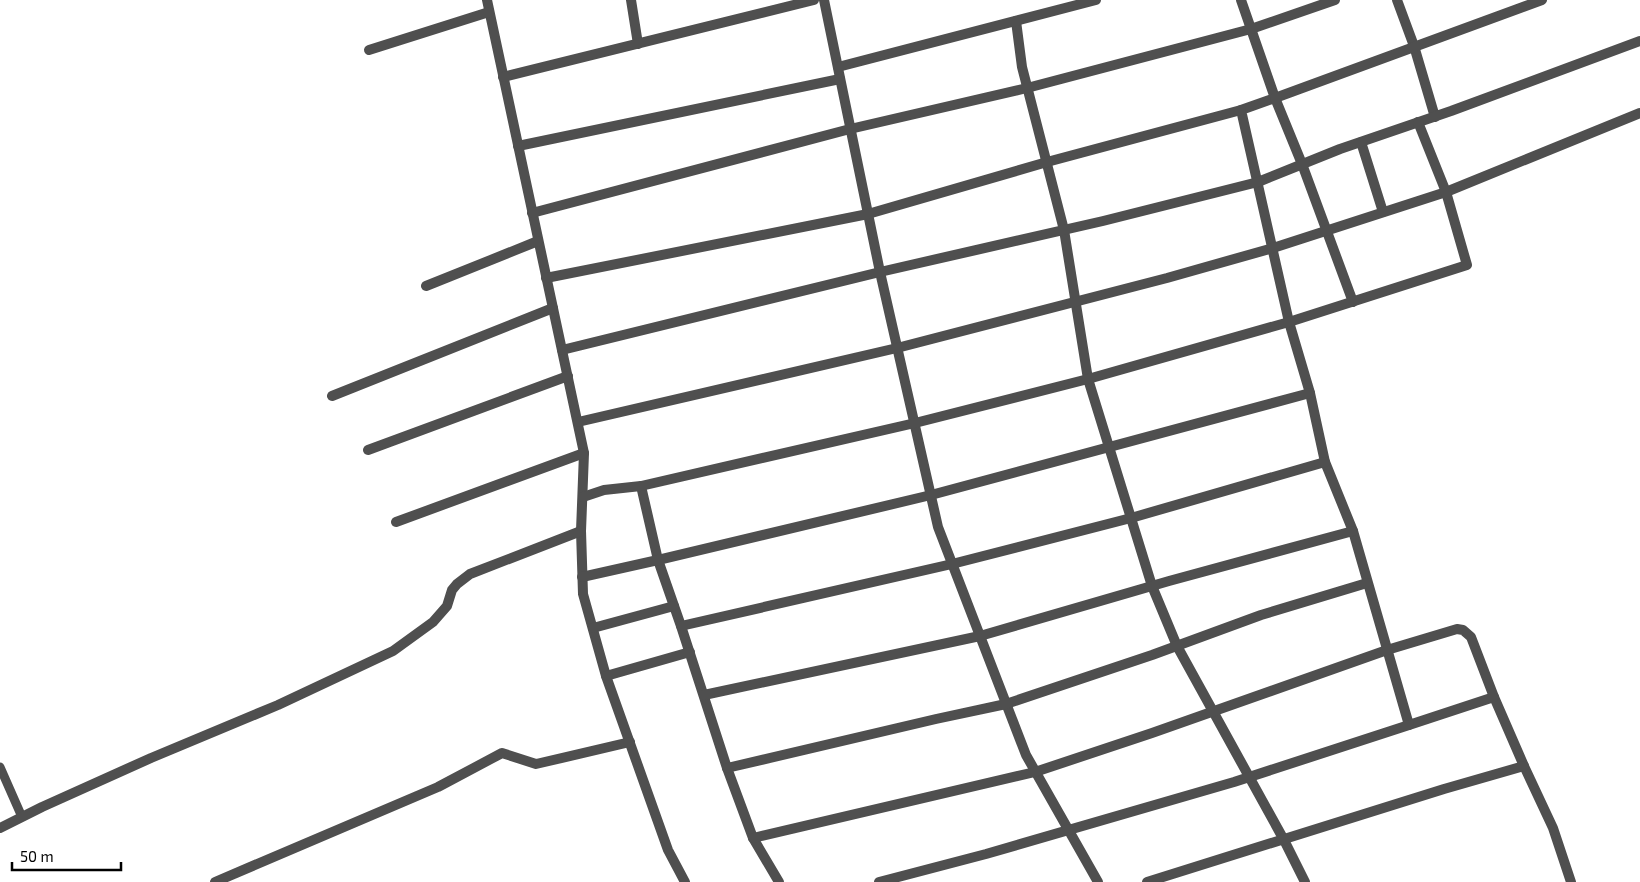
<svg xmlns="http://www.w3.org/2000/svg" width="1640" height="882" font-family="'Exo 2',sans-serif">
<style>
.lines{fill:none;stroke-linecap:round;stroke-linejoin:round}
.service{stroke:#4f4f4f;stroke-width:9}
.minor{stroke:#4f4f4f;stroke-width:10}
</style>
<rect width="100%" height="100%" fill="#fff"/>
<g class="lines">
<polyline class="service" points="0,767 22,817"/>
<g class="minor">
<polyline points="487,0 584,453 581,531 583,594 606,676 668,850 685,882"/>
<polyline points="631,0 638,44"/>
<polyline points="824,0 880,272 938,527 1026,755 1098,882"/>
<polyline points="1241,0 1275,98 1241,110 1289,322 1310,393 1325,462 1353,531 1409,725 1494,697 1524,766 1553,828 1571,882"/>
<polyline points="1397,0 1414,46 1435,117"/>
<polyline points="1016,21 1022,67 1064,230 1088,379 1152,586 1177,646 1284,840 1305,882"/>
<polyline points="369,50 489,12"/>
<polyline points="838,67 1096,0"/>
<polyline points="503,77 814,0"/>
<polyline points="1361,142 1383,212"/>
<polyline points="518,146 840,79"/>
<polyline points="532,213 850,129 1027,88 1251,29 1335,0"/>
<polyline points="546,278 868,214 1047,162 1241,110"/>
<polyline points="426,286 538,241"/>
<polyline points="1353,302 1302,164 1275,98 1542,0"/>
<polyline points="562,350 880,272 1103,221 1258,182 1340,149 1451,111 1640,41"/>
<polyline points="332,396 553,308"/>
<polyline points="578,422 897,348 1167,278 1273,248 1446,192 1640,113"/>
<polyline points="368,450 568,376"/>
<polyline points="641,486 658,560 681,626 727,768 753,838 779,882"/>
<polyline points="583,497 604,490 641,486 915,423 1088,379 1289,322 1467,265 1446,192 1418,122"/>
<polyline points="396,522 584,453"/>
<polyline points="582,577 658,560 931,495 1310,393"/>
<polyline points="681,626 952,564 1131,518 1325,462"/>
<polyline points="593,628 674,606"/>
<polyline points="606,676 690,652"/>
<polyline points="704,695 980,636 1169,581 1353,531"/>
<polyline points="727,768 936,719 1006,704 1152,655 1261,615 1367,583"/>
<polyline points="0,828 42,807 151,758 278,705 393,651 433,622 447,606 452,590 457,584 470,574 581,531"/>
<polyline points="753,838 1035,772 1152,733 1387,650 1457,629 1463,630 1471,637 1494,697"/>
<polyline points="215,882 438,787 502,753 536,764 630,742"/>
<polyline points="879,882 986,854 1234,782 1409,725"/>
<polyline points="1147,882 1444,789 1524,766"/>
</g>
</g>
<path d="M12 862v8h109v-8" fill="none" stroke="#000000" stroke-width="2.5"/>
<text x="20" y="862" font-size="15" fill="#000000" stroke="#ffffff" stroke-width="4" paint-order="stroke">50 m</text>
</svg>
